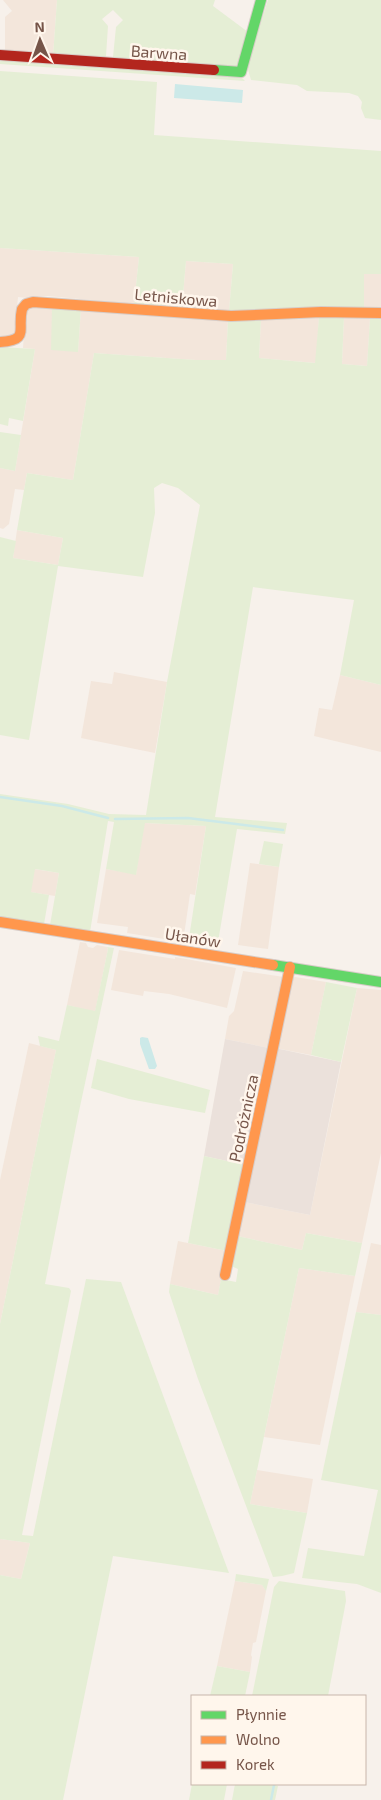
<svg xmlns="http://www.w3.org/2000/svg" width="381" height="1800" font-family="'Exo 2',sans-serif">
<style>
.residential{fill:#f3e6db}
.industrial{fill:#ebe1db}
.green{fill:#e5eed5}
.water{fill:#cce9e8}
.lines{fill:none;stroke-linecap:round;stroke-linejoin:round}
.stream{stroke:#cce9e8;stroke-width:2.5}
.fast-casing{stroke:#d7ccc7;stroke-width:12}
.slow-casing{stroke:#d7ccc7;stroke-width:12}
.jam-casing{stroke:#d7ccc7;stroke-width:12}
.fast{stroke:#63d668;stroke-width:10}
.slow{stroke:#ff974d;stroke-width:10}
.jam{stroke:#b3261e;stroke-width:10}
.labels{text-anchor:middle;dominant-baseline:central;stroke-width:5;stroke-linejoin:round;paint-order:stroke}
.street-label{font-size:16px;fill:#765549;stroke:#fff6ec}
</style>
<rect width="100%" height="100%" fill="#f7f1eb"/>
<g class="residential">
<polygon points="57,0 53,56 9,53 5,50 5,17 12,11 3,0"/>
<polygon points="0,248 139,257 134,304 48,296 38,296 37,299 18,297 14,338 0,339"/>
<polygon points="186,261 233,264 229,311 182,307"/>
<polygon points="364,273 381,274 381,309 364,309"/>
<polygon points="36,305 52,306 78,352 81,308 228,320 226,360 196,360 94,353 73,480 27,473 24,490 15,489 9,524 3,529 0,528 0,468 15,471 35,349 23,348 26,308"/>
<polygon points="305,317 319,317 316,363 259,358 261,319"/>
<polygon points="344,317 370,318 367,366 342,364"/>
<polygon points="17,530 63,538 58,565 13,558"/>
<polygon points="114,672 167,682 155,753 81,738 91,681 112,684"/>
<polygon points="340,675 381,685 381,752 314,736 319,708 332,710"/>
<polygon points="144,823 206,826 195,895 190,894 183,942 127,933 128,927 97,923 106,869 136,874"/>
<polygon points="250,863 279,867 268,949 238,945"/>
<polygon points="34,869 59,873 55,896 30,892"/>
<polygon points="80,942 86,943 88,947 93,948 97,945 107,947 108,949 95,1012 67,1005"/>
<polygon points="119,950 175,959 175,957 236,968 227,1008 169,994 144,991 143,996 111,990"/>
<polygon points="243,971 284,977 269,1048 225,1039 229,1016 234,1011"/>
<polygon points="295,977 326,982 311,1055 275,1048 291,978"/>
<polygon points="357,988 381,990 381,1153 362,1243 306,1233 302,1250 237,1236 244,1202 310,1215"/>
<polygon points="29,1043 56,1050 0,1324 0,1180"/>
<polygon points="178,1241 227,1251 218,1295 170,1284"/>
<polygon points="371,1243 381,1245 381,1315 356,1312"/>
<polygon points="299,1268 355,1276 320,1445 264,1437"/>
<polygon points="257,1470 313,1479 307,1513 250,1504"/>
<polygon points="0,1539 30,1543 21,1579 0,1575"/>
<polygon points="235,1581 262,1585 266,1591 256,1642 253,1643 251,1655 252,1657 250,1672 217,1666"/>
</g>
<g class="industrial">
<polygon points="225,1039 269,1048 245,1165 204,1156"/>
<polygon points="275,1048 341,1062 310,1215 244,1202"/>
</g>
<g class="green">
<polygon points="57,0 215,0 213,6 248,32 238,69 117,61 113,57 116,27 123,20 113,10 102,19 108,26 106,56 102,60 53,56"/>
<polygon points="268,0 381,0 381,120 365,118 361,108 362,102 358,96 349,93 307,91 297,85 251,80 247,66"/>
<polygon points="0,59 239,75 245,81 0,64"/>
<polygon points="0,71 157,82 154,135 381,151 381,274 364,274 364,309 235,313 229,311 233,264 186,261 182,307 134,304 139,257 0,248"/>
<polygon points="52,306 81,308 78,352 51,350"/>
<polygon points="319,317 344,317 342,364 367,366 370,318 381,318 381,685 340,675 354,600 253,587 215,817 287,823 285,834 237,829 217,948 189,943 189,938 206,826 145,823 136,875 106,869 114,822 108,821 90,932 50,925 59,873 35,869 31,892 49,895 44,924 0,917 0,794 68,804 109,814 146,815 167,682 200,505 178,488 162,483 154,488 155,513 143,577 58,566 29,740 0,735 0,537 16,541 13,558 58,565 63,538 17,530 27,473 73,480 94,353 196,360 226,360 228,320 261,319 259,358 315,363"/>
<polygon points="0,347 35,349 23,421 9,418 8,426 0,424"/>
<polygon points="0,432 21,435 15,471 0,468"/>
<polygon points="264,841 283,844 279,867 259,864"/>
<polygon points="107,947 114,948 78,1116 45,1284 69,1288 71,1291 22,1535 33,1536 86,1279 121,1282 229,1573 113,1556 63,1800 0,1800 0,1575 21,1579 30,1543 0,1539 0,1324 56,1050 40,1046 38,1036 59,1041 67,1005 95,1011 108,949"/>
<polygon points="326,982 357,988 341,1062 311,1055"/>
<polygon points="97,1059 210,1090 205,1113 129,1099 91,1088"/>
<polygon points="204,1156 245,1165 227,1251 188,1243"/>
<polygon points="306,1233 362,1243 355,1276 299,1268 250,1504 307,1513 294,1573 282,1576 273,1577 198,1379 169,1292 170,1284 218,1295 221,1279 236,1282 238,1269 231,1266 237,1236 302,1250"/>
<polygon points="356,1312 381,1315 381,1593 357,1584 302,1578 308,1548 364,1556 378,1490 321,1480"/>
<polygon points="236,1574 269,1579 266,1591 262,1585 235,1581"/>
<polygon points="279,1581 345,1591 346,1601 328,1696 252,1696 274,1587"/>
<polygon points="217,1666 250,1672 245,1696 210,1696"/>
<polygon points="192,1784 227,1784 224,1800 189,1800"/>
<polygon points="235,1784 271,1784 278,1786 275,1800 232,1800"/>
</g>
<g class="water">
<polygon points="175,84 243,90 242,103 174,98"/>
<polygon points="142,1037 148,1038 157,1066 155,1069 149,1069 140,1044 140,1038"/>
</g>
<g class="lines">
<g class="stream">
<polyline points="0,797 62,806 108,818"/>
<polyline points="115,819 188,818 283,830"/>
<polyline points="271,1800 274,1785"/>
</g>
<defs>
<g id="fast">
<polyline points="214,70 241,72 261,0"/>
<polyline points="273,965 381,982"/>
</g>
<g id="slow">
<path d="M0 342C30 340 17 330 22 309L26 304 33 302 231 316 321 312 381 313"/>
<polyline points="0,922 273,965"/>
<polyline points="225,1275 290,967"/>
</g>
<polyline id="jam" points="0,55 214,70"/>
</defs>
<use href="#fast" class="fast-casing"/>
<use href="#slow" class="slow-casing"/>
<use href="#jam" class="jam-casing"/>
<use href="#fast" class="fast"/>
<use href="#slow" class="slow"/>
<use href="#jam" class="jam"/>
</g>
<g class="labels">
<g class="street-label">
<text transform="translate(159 52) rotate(4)">Barwna</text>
<text transform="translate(176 297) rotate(5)">Letniskowa</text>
<text transform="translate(193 937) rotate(9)">Ułanów</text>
<text transform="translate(243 1118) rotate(-78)">Podróżnicza</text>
</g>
</g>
<rect x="191" y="1695" width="175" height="90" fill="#fff6ec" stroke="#c8b6ab"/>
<rect x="201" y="1711" width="25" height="8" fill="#63d668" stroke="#c8b6ab"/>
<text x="236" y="1720" font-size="15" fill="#765549">Płynnie</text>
<rect x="201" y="1736" width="25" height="8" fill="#ff974d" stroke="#c8b6ab"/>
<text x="236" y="1745" font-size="15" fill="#765549">Wolno</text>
<rect x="201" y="1761" width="25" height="8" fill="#b3261e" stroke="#c8b6ab"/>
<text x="236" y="1770" font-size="15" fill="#765549">Korek</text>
<g transform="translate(40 40) rotate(358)" stroke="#fff6ec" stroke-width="4" paint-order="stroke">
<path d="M0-4L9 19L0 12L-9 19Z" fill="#765549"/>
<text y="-8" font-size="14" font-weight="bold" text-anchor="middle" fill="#765549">N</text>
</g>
</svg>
